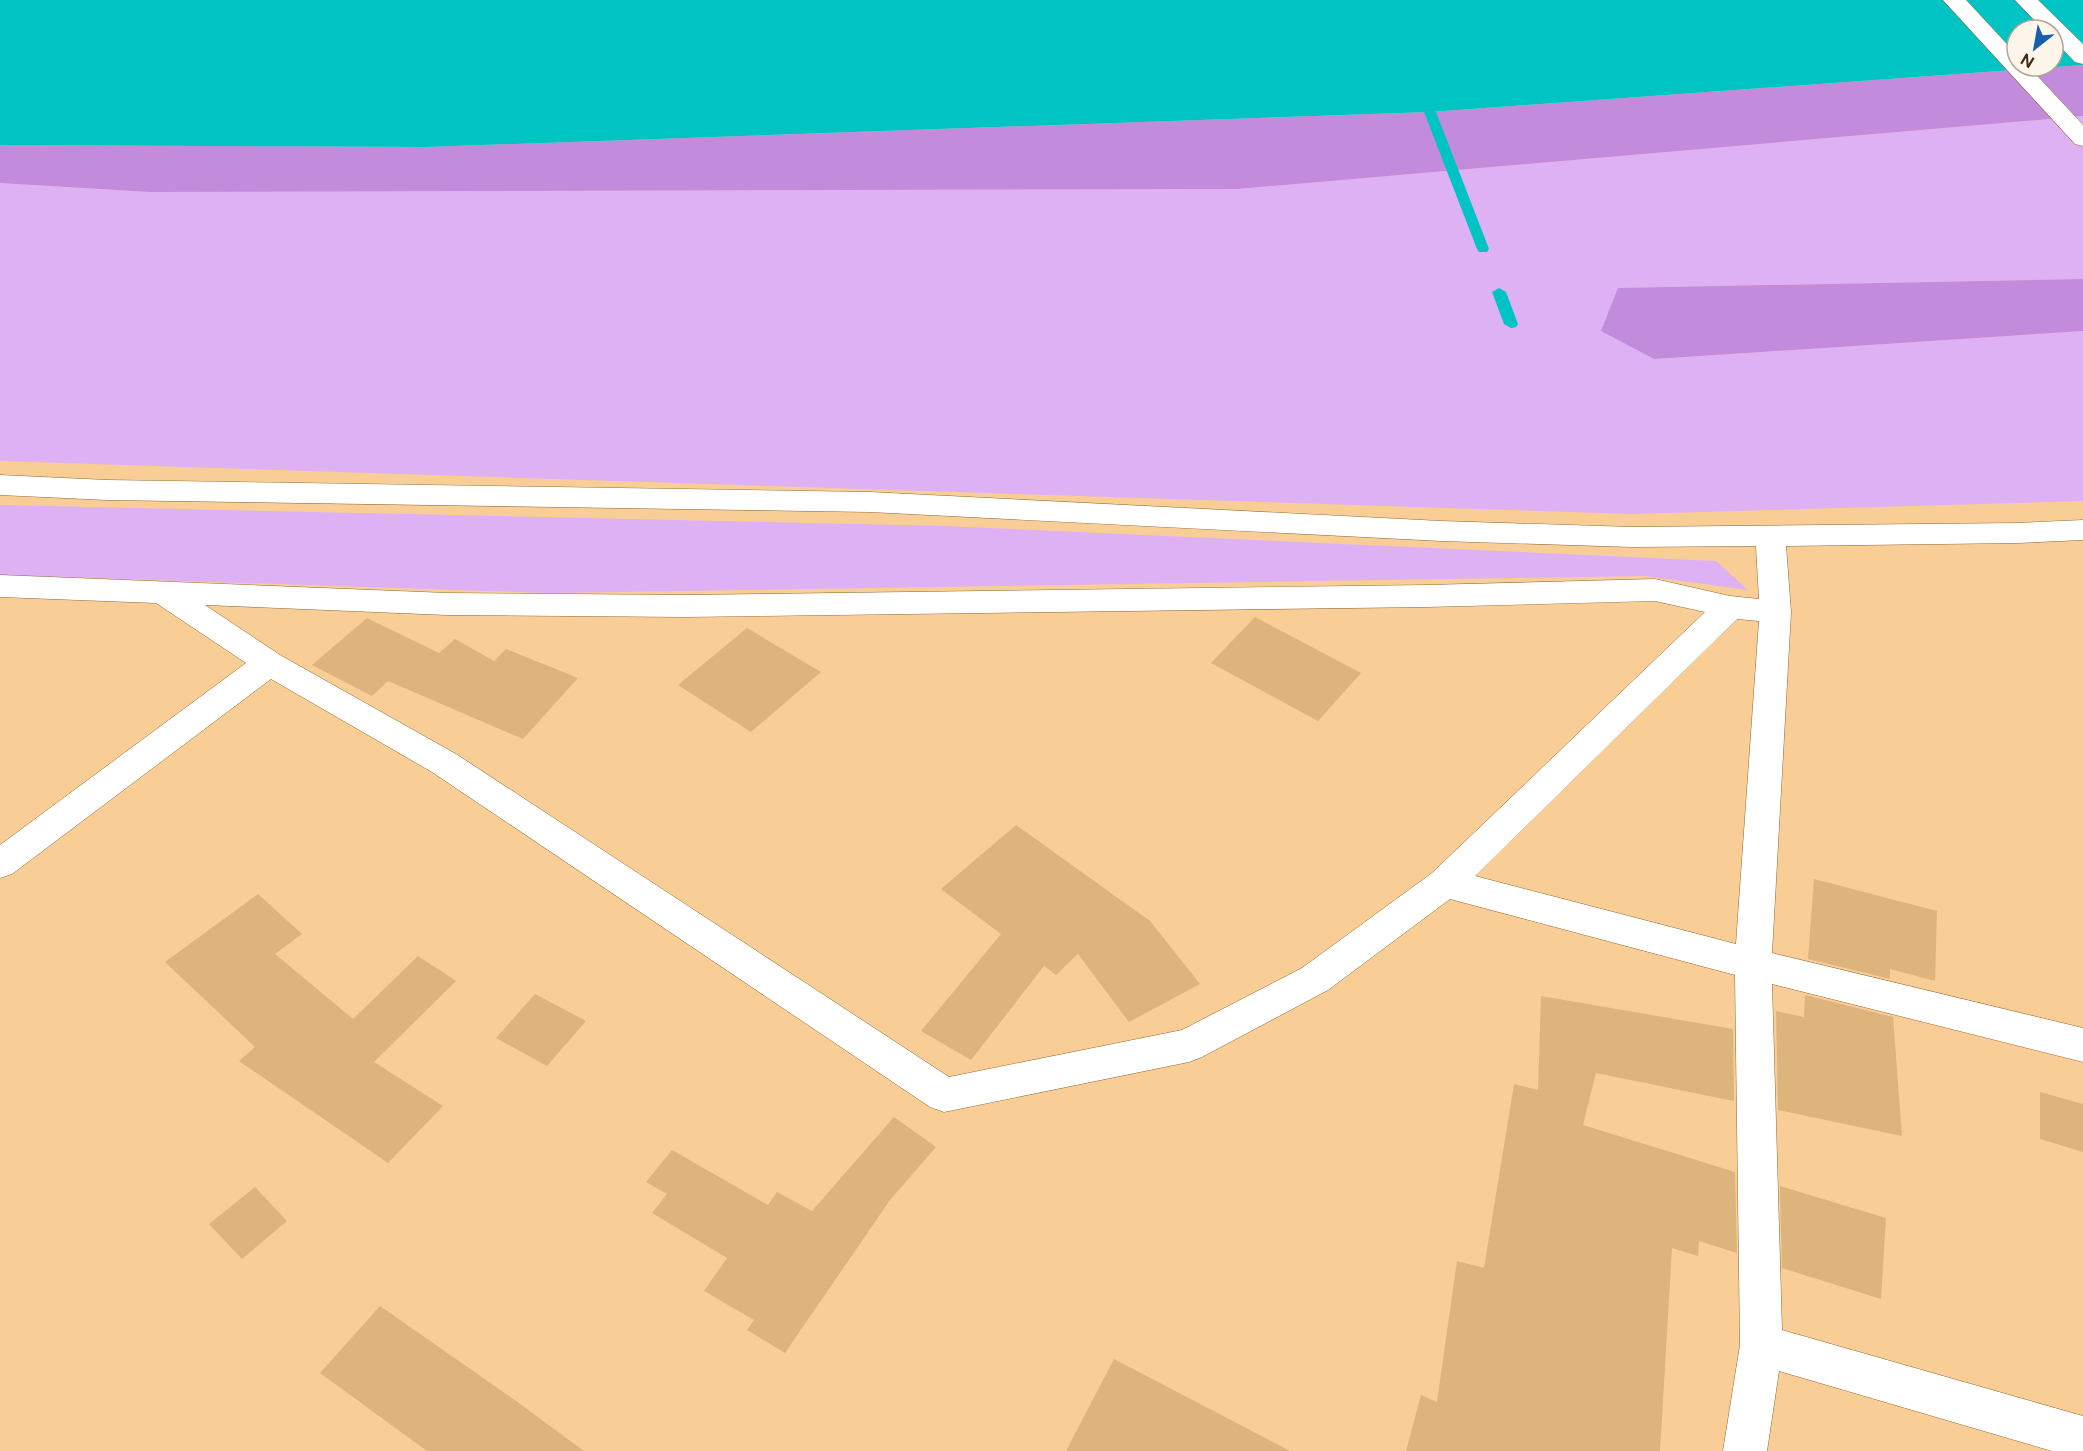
<svg xmlns="http://www.w3.org/2000/svg" width="2083" height="1451" font-family="'Public Sans',sans-serif">
<style>
.green{fill:#deb0f4}
.forest{fill:#c28bdb}
.water{fill:#00c4c4;fill-rule:evenodd}
.lines{fill:none;stroke-linecap:round;stroke-linejoin:round}
.stream{fill:#00c4c4;fill-rule:evenodd}
.building{fill:#dcb47c}
.minor-casing{stroke:#8e6932;stroke-width:1}
.highway-casing{stroke:#8e6932;stroke-width:1}
.minor{fill:#fff;fill-rule:evenodd}
.highway{fill:#fff;fill-rule:evenodd}
</style>
<rect width="100%" height="100%" fill="#f8ce96"/>
<g class="green">
<polygon points="2083,116 2083,279 1618,288 1654,359 2083,331 2083,501 1632,514 0,461 0,183 150,192 1237,189"/>
<polygon points="0,505 945,526 1716,561 1748,590 1645,576 548,593 0,575"/>
</g>
<g class="forest">
<polygon points="2083,65 2083,116 1237,189 150,192 0,183 0,145 426,147 1430,112"/>
<polygon points="2083,279 2083,331 1654,359 1601,331 1618,288"/>
</g>
<path class="water" d="M0 0H2083V65L1430 112 426 147 0 145ZM2017 30H2053V66H2017Z"/>
<g class="lines">
<g class="stream">
<polygon points="1430,109 1436,112 1489,249 1487,252 1479,252 1477,249 1424,112"/>
<polygon points="1499,288 1506,292 1518,324 1516,327 1511,328 1504,324 1492,292"/>
</g>
</g>
<g class="building">
<polygon points="1255,617 1361,673 1318,721 1211,663"/>
<polygon points="367,618 439,653 455,639 494,661 506,649 578,678 523,739 388,681 372,696 312,665"/>
<polygon points="747,628 821,672 751,732 678,685"/>
<polygon points="1016,825 1150,921 1200,984 1129,1022 1078,954 1056,975 1044,966 971,1060 921,1031 1001,934 941,889"/>
<polygon points="1814,879 1937,911 1935,981 1890,969 1890,979 1808,959"/>
<polygon points="258,894 302,934 275,954 353,1019 418,956 456,981 374,1062 443,1106 388,1163 239,1061 255,1047 165,962"/>
<polygon points="535,994 586,1021 547,1066 496,1038"/>
<polygon points="1805,995 1893,1017 1902,1136 1778,1110 1776,1011 1804,1017"/>
<polygon points="1541,996 1733,1029 1734,1101 1596,1073 1583,1125 1735,1172 1737,1253 1699,1241 1698,1256 1672,1248 1660,1451 1406,1451 1421,1395 1437,1402 1457,1261 1484,1268 1514,1084 1538,1090"/>
<polygon points="2040,1092 2083,1104 2083,1152 2040,1139"/>
<polygon points="894,1117 936,1147 890,1200 785,1353 747,1330 754,1320 704,1291 727,1258 652,1213 667,1194 646,1182 672,1150 768,1205 777,1192 812,1211"/>
<polygon points="1780,1186 1886,1218 1881,1299 1782,1268"/>
<polygon points="255,1187 287,1221 242,1259 209,1224"/>
<polygon points="380,1306 516,1401 584,1451 427,1451 320,1373"/>
<polygon points="1114,1359 1290,1451 1066,1451"/>
</g>
<g class="lines">
<defs>
<path id="minor" d="M0 475 107 480 870 492 1441 521 1632 527 2018 523 2083 520V540L2018 543 1786 546 1791 612 1772 953 2083 1028V1062L1772 984 1782 1330 2083 1416V1451H2052L1779 1371 1767 1451H1723L1740 1345 1735 975 1450 899 1328 990 1202 1057 1189 1062 944 1112 930 1107 432 772 271 679 12 874 0 878V845L246 663 156 603 0 597V575L447 593 685 595 1427 585 1655 579 1730 596 1759 599 1756 546 1632 547 1441 541 870 512 107 500 0 495ZM1655 601 1705 612 1432 873 1302 968 1182 1030 949 1077 456 754 280 655 205 605 447 615 685 617 1427 607ZM1737 619 1759 621 1736 944 1475 876Z"/>
<g id="highway">
<polygon points="1943,0 1966,0 2017,55 2017,66 2028,66 2083,125 2083,146 2075,144"/>
<polygon points="2015,0 2038,0 2083,44 2083,64 2075,62 2053,39 2053,30 2044,30"/>
</g>
</defs>
<use href="#minor" class="minor-casing"/>
<use href="#highway" class="highway-casing"/>
<use href="#minor" class="minor"/>
<use href="#highway" class="highway"/>
</g>
<g transform="translate(2035 48) rotate(211)"><circle r="28" fill="#fef6ea" stroke="#b1a695" stroke-width="1.5"/>
<path d="M0-4.5L10 22L0 15L-10 22Z" fill="#175fae"/>
<text y="-9" font-size="16" font-weight="bold" text-anchor="middle" fill="#3d2d16">N</text>
</g>
</svg>
